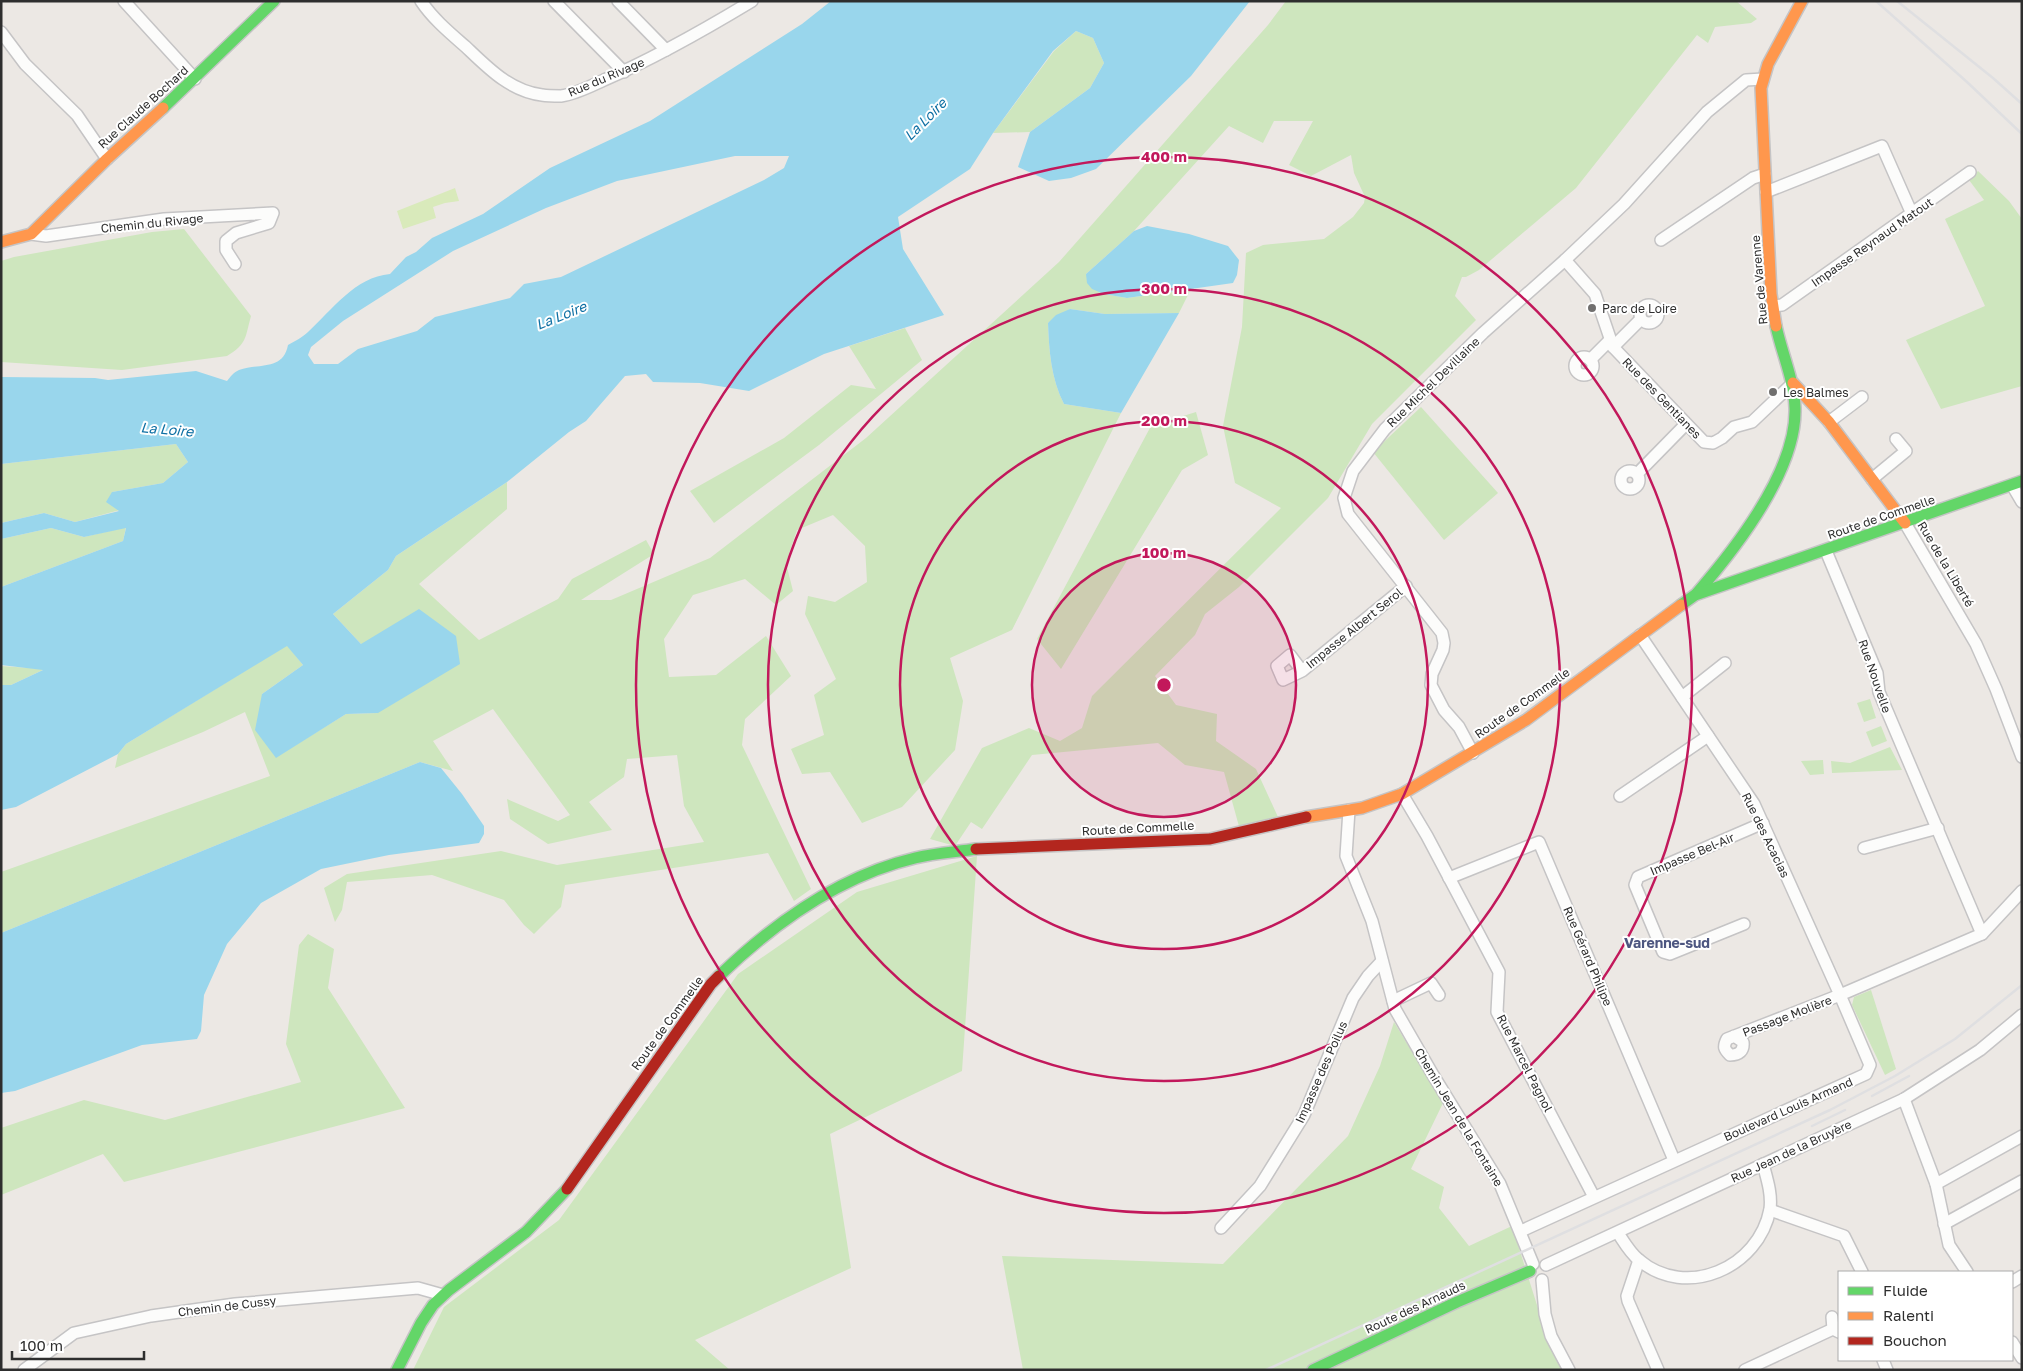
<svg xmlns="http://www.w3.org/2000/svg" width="2023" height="1371" font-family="'Golos Text',sans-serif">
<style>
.green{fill:#cee6be}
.pitch{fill:#d9eabb}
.water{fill:#99d6ec;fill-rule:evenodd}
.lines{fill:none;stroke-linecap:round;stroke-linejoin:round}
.street-casing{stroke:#c5c4c5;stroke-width:14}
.fast-casing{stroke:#c5c4c5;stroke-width:14}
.slow-casing{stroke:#c5c4c5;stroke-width:14}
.jam-casing{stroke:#c5c4c5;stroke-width:14}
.street{stroke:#fcfcfb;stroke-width:11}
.fast{stroke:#63d668;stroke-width:11}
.slow{stroke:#ff974d;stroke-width:11}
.jam{stroke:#b3261e;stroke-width:11}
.rail{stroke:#dfdfe1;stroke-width:2.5}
.ring{fill:none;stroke:#c2185b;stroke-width:2.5}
.poi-dot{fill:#706f6e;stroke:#fff;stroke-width:2}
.labels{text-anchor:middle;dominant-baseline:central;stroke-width:4;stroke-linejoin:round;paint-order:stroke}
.street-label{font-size:12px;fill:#2e2e2e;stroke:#fff}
.poi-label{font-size:12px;fill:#2e2e2e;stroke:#fff;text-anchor:start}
.water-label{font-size:14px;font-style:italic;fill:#0d6fa3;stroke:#fff}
.neighbourhood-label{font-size:14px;font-weight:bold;fill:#4d5680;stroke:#fff}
.centre{fill:#c2185b;stroke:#fff;stroke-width:2.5}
.ring-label{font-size:15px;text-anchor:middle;font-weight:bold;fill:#c2185b;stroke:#fff;stroke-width:4;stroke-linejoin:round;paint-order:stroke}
</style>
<rect width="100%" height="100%" fill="#ece8e4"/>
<g class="green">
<path d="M1286 1H1736L1757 19 1751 23 1715 27 1708 43 1697 35 1576 188 1479 270 1466 277H1462L1455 296 1476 320 1372 424 1328 498 1239 587 1205 614 1195 635 1155 676 1176 705 1217 714 1216 741 1256 769 1278 817 1240 830 1224 772 1185 765 1158 743 1032 755 982 829 971 822 955 846 930 839 982 748 1029 728 1060 741 1082 728 1092 696 1281 508 1235 483 1223 426 1242 327 1246 253 1263 245 1324 239 1353 217 1364 203 1365 197 1354 173 1351 155 1311 176 1289 165 1313 121H1274L1263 143 1229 126 1134 231 1086 274 1104 294 1127 298 1191 289 1179 313 1105 314 1070 309 1048 323C1049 350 1051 379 1064 404L1121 413 1012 630 950 658 963 701 955 750 902 807 862 823 830 772 802 774 791 749 824 735 814 695 836 679 805 614 808 596 835 602 867 582 865 546 833 515 797 530 786 563 793 591 776 605 745 579 693 595 664 639 669 677 716 675 766 636 791 676 745 719 742 745 811 889 794 901 768 853 565 885 561 907 534 934 524 925 504 900 432 875 347 882 342 910 335 922 324 888 347 874 501 851 557 865 704 842 684 806 677 755 627 759 624 777 589 802 612 830 548 844 510 819 507 799 558 821 570 815 493 709 433 741 453 771 420 762 1 933V872L270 776 245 712 203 732 115 768 118 754 126 744 287 645 303 665 262 694 276 757 346 714 378 713 361 644 333 614 388 570 396 556 507 482V509L419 584 479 640 558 599 572 579 646 540 654 554 581 600H611L710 558 866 438 1059 262 1268 25Z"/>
<polygon points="1076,31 1093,38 1104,63 1090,88 1030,132 993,133 1054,51"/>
<polygon points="1978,171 2009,201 2022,219 2022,386 1941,409 1906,340 1985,306 1945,219 1984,200 1969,180"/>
<path d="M184 229 251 316C245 338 247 344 227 356L122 370 1 362V261L14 257 152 232Z"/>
<polygon points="905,328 922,360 819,445 714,523 690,491 784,438 851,385 876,389 849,346"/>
<polygon points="1421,407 1498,493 1444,540 1373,452"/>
<polygon points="1196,412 1208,455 1182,470 1061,669 1037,639 1151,426"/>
<polygon points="176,444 188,462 163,483 112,492 120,510 75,522 44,513 1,523 1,464"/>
<polygon points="126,527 123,541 1,587 1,539 51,528 84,537"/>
<polygon points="1,666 45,669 11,685 1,685"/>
<polygon points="1870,699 1876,718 1864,722 1857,703"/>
<polygon points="1881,726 1887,741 1872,747 1866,732"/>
<polygon points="1890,747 1902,770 1832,773 1831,761 1850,763"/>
<polygon points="1823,760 1824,774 1810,775 1801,761"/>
<polygon points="977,856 962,1071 830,1134 851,1268 695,1340 730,1370 413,1370 444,1307 559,1220 738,974 857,892"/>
<polygon points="308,934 334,949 328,988 405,1108 124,1182 103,1154 1,1195 1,1128 84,1100 165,1120 301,1082 286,1044 299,945"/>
<polygon points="1871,990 1896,1069 1885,1075 1852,1005 1854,997"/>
<polygon points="1394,1022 1443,1103 1411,1169 1444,1187 1439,1208 1469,1246 1512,1226 1549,1343 1564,1370 1023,1370 1002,1256 1223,1264 1348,1136 1380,1066"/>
</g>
<polygon class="pitch" points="455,188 459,201 445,203 433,207 436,218 403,229 397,211"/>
<g class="water">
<path d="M831 1H1250L1191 76 1096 169 1071 178 1049 181 1018 167 1030 132 1090 88 1104 63 1093 38 1076 31 1053 51 993 133 970 169 898 217 903 249 944 315 824 354 749 391 700 383 653 382 646 374 625 376 586 421 569 432 507 482 396 556 388 570 333 614 361 644 419 609 456 636 460 664 378 713 346 714 276 758 255 730 262 694 303 665 287 646 126 744 118 754 16 807 1 810V685H11L43 670 1 665V587L123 541 126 528 84 537 51 528 1 539V523L44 513 75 522 119 511 106 502 112 492 163 483 188 462 176 444 1 464V377L95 378 108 380 196 371 227 381C230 377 234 372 239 370 259 363 283 371 288 345 295 341 303 337 308 332 332 310 355 277 390 274L406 257 416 252 432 238 483 214 550 168 650 121 802 24ZM735 156H789L784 168 764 180 561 277 524 284 510 298 435 317 417 331 358 349 338 364H314L308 355 311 347 343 321 453 251 546 208 617 181Z"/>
<polygon points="1147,226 1189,234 1228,246 1239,260 1237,275 1233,283 1127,298 1104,294 1092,289 1087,283 1086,274 1134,231"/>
<path d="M1070 309 1105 314 1179 313 1121 413 1064 404C1051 379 1049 350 1048 323L1056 315Z"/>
<polygon points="420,762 441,768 462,794 484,826 484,834 479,843 389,855 321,869 261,903 227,944 204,995 201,1031 197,1039 142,1045 15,1091 1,1093 1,933"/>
</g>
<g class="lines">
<defs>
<g id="street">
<polyline points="124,1 195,79"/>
<path d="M421 1C433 19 450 33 466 47 488 68 510 91 542 95 548 96 555 96 561 96 576 94 591 86 604 80 655 58 704 30 752 1"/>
<polyline points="554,1 624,72"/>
<polyline points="618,1 666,50"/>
<polyline points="1,32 25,64 77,115 107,159"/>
<polyline points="1766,192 1882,146 1912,214"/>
<polyline points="31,234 46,236 164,219 273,213 269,223 236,233 226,241 226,250 235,264"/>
<polyline points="1661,240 1753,178 1765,174"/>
<polyline points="1565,260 1595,294 1613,347 1704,442 1713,443 1722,438 1734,427 1752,422 1793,383"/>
<circle cx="1649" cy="314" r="9"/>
<polyline points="1772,306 1782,305 1970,172"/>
<polyline points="1613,347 1641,319"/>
<circle cx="1584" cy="366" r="9"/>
<polyline points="1590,360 1609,341"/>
<polyline points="1829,422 1862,397"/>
<circle cx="1630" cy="480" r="9"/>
<polyline points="1637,474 1685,425"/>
<polyline points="1872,479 1906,451 1896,439"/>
<polyline points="2012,485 2022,502"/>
<polyline points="1905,523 1976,644 1996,689 2022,757"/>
<polyline points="1826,551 1877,673 1879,692 1982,934"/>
<path d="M1640 635 1754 804 1840 995 1727 1039C1723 1047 1724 1049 1730 1055 1739 1055 1744 1051 1743 1042L1734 1036"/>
<polyline points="1302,671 1283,680 1277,666 1290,655 1302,671 1406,586"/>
<polyline points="1682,697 1725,663"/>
<polyline points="1473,753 1459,727 1444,710 1431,685 1432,674 1443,650 1444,643 1442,633 1348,514 1344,498 1353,471 1385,429 1483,333 1565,260 1624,204 1707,112 1746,80 1763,79"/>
<polyline points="1402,794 1427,836 1499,972 1497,1012 1594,1197"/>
<polyline points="1620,796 1708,736"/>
<polyline points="1349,810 1346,856 1372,921 1395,1009 1433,1075 1500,1184 1533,1264"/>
<polyline points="1864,848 1938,828"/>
<polyline points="1449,878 1539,842 1674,1160"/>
<polyline points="1744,924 1670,954 1663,952 1635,885 1638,877 1763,823"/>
<polyline points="1393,1001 1431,983 1439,995"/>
<polyline points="1904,1099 1936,1184 1949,1245 1967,1272"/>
<polyline points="1936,1184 2022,1136"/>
<polyline points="1770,1210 1844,1236 1862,1272"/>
<polyline points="1944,1224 2022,1181"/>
<polyline points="1221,1228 1260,1186 1304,1115 1353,998 1368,976 1382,961"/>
<polyline points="1521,1231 1866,1074 1870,1065 1840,995 1982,934 2022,891"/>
<path d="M1618 1233C1624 1242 1630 1253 1639 1260 1686 1300 1759 1268 1770 1209 1772 1194 1767 1179 1763 1164"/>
<polyline points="1639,1260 1627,1296 1628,1301 1658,1370"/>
<polyline points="1546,1265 1904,1099 1980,1050 2022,1015"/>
<polyline points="1542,1280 1545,1314 1551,1336 1569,1370"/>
<polyline points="2012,1282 2022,1276"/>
<polyline points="1832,1317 1833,1329"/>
<polyline points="2012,1342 2022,1358"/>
<polyline points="1883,1360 1887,1370"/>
<polyline points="24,1370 74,1333 151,1316 235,1304 418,1288 443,1295"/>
<polyline points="1745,1370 1833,1329 1839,1332"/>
</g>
<g id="fast">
<polyline points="163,108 274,1"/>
<path d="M1697 593C1736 548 1797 470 1795 408 1794 379 1782 354 1776 326"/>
<polyline points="1681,605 1695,595 2022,481"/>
<path d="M719 976C774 923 839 876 915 858 935 853 956 852 976 849"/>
<polyline points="397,1370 421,1323 433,1305 449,1290 526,1232 567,1189"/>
<polyline points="1313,1370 1457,1302 1530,1271"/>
</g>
<g id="slow">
<polyline points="1,242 31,234 107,159 163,108"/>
<polyline points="1776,326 1771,294 1761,88 1768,64 1802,1"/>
<polyline points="1793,383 1829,422 1905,523"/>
<polyline points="1306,817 1362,808 1402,794 1526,720 1681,605"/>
</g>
<g id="jam">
<polyline points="976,849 1210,839 1306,817"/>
<polyline points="567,1189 711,984 719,976"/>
</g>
</defs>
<use href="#street" class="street-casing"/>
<use href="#fast" class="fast-casing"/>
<use href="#slow" class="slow-casing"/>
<use href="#jam" class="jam-casing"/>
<use href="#street" class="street"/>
<use href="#fast" class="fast"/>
<use href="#slow" class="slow"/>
<use href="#jam" class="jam"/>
<g class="rail">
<polyline points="1876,1 1967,82 2022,134"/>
<polyline points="1897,1 1993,78 2022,104"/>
<polyline points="1872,1096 1909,1076"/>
<polyline points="1812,1126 1845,1110"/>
<polyline points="1266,1370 1830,1110 1895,1076 1955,1039 2022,985"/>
</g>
</g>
<circle cx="1164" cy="685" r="132" fill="#c2185b" fill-opacity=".12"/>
<g class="ring">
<circle cx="1164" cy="685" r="132"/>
<circle cx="1164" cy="685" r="264"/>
<circle cx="1164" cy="685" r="396"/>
<circle cx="1164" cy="685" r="528"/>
</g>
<g class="poi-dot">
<circle cx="1592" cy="308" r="5"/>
<circle cx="1773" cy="392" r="5"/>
</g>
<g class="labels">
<g class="street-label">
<text transform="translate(606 77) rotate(-23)">Rue du Rivage</text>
<text transform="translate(143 107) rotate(-42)">Rue Claude Bochard</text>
<text transform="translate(152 223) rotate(-6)">Chemin du Rivage</text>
<text transform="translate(1872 242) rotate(-35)">Impasse Reynaud Matout</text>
<text transform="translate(1759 280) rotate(-95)">Rue de Varenne</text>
<text transform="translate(1433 382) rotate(-44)">Rue Michel Devillaine</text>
<text transform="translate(1662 398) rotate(46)">Rue des Gentianes</text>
<text transform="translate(1881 517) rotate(-19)">Route de Commelle</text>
<text transform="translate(1946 564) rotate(59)">Rue de la Liberté</text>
<text transform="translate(1354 628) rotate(-39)">Impasse Albert Serol</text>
<text transform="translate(1875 676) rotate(71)">Rue Nouvelle</text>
<text transform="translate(1522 703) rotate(-35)">Route de Commelle</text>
<text transform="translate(1138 828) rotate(-3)">Route de Commelle</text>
<text transform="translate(1766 835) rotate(64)">Rue des Acacias</text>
<text transform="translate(1692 854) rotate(-23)">Impasse Bel-Air</text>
<text transform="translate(1588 956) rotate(67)">Rue Gérard Philipe</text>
<text transform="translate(1787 1016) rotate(-21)">Passage Molière</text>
<text transform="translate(667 1023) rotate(-54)">Route de Commelle</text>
<text transform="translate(1525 1063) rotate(63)">Rue Marcel Pagnol</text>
<text transform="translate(1321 1072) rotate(-66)">Impasse des Poilus</text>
<text transform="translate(1788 1109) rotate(-24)">Boulevard Louis Armand</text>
<text transform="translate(1459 1117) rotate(59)">Chemin Jean de la Fontaine</text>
<text transform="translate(1791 1151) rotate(-25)">Rue Jean de la Bruyère</text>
<text transform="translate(227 1306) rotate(-7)">Chemin de Cussy</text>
<text transform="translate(1415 1307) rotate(-25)">Route des Arnauds</text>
</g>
<g class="poi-label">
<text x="1602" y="308">Parc de Loire</text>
<text x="1783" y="392">Les Balmes</text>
</g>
<g class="water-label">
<text transform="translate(925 119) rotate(-45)">La Loire</text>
<text transform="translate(561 315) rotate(-22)">La Loire</text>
<text transform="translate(167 429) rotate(5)">La Loire</text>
</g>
<g class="neighbourhood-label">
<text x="1667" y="942">Varenne-sud</text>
</g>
</g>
<circle cx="1164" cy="685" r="8" class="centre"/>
<g class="ring-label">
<text x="1164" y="162">400 m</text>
<text x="1164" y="294">300 m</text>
<text x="1164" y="426">200 m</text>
<text x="1164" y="558">100 m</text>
</g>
<rect width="2023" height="1371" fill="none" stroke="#2e2e2e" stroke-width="5"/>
<rect x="1838" y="1271" width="175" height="90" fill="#ffffff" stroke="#ababab"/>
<rect x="1848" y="1287" width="25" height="8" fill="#63d668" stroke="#ababab"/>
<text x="1883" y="1296" font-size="15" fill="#2e2e2e">Fluide</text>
<rect x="1848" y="1312" width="25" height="8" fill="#ff974d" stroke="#ababab"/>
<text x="1883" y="1321" font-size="15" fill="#2e2e2e">Ralenti</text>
<rect x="1848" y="1337" width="25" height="8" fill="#b3261e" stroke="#ababab"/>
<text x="1883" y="1346" font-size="15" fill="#2e2e2e">Bouchon</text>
<path d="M12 1351v8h132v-8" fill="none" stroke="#2e2e2e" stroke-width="2.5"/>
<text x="20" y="1351" font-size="15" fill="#2e2e2e" stroke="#ffffff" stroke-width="4" paint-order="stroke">100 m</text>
</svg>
